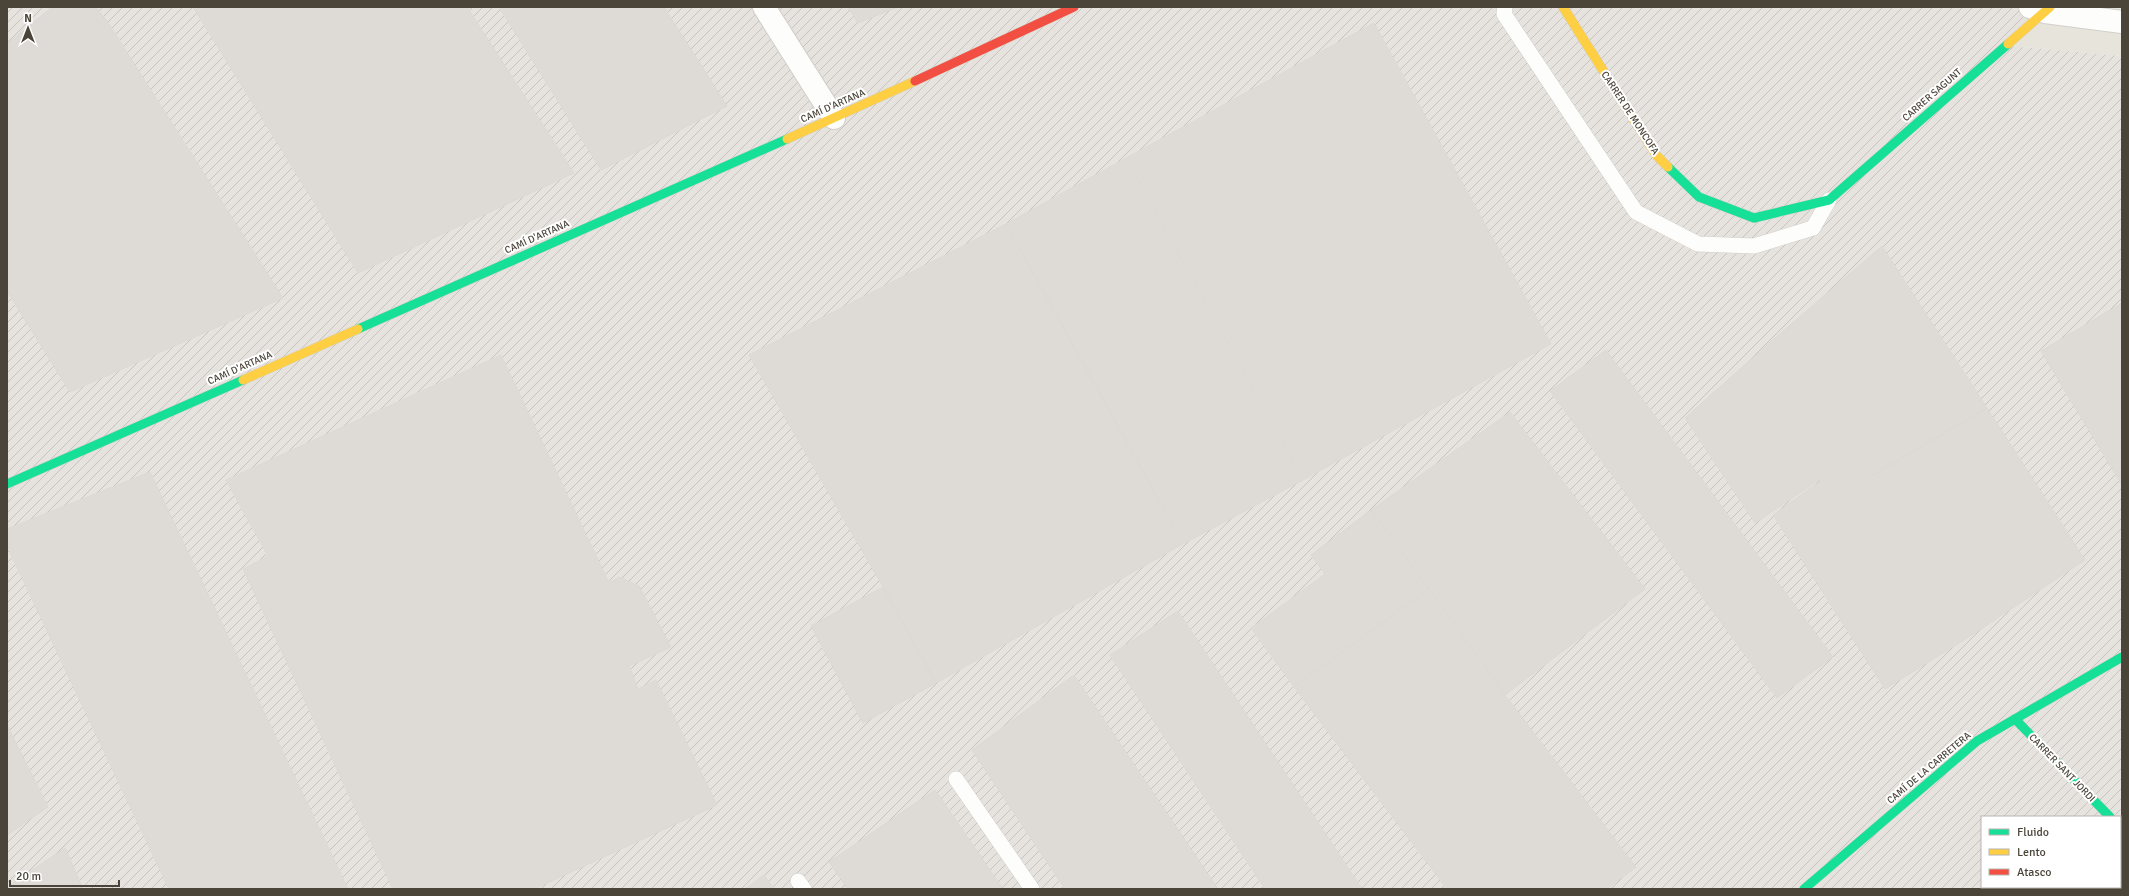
<svg xmlns="http://www.w3.org/2000/svg" width="2129" height="896" font-family="Signika,sans-serif">
<style>
.residential{fill:#e7e4dc}
.industrial{fill:url(#industrial-furrows);fill-rule:evenodd}
.building{fill:#dedbd6;stroke:#dcd9d4}
.lines{fill:none;stroke-linecap:round;stroke-linejoin:round}
.lane-casing{stroke:#d2d0cb;stroke-width:16}
.street-casing{stroke:#d2d0cb;stroke-width:24}
.fast-casing{stroke:#d3cfc5;stroke-width:10}
.slow-casing{stroke:#d3cfc5;stroke-width:10}
.jam-casing{stroke:#d3cfc5;stroke-width:10}
.lane{stroke:#fdfdfc;stroke-width:15}
.street{stroke:#fdfdfc;stroke-width:22}
.fast{stroke:#16e098;stroke-width:9}
.slow{stroke:#ffcf43;stroke-width:9}
.jam{stroke:#f24e42;stroke-width:9}
.labels{text-anchor:middle;dominant-baseline:central;stroke-width:4;stroke-linejoin:round;paint-order:stroke}
.street-label{font-size:10px;fill:#4b4439;stroke:#fff}
</style>
<defs>
<pattern id="industrial-furrows" width="10" height="10" patternUnits="userSpaceOnUse"><rect width="10" height="10" fill="#e6e2de"/><path d="M-1 1l2-2M0 10L10 0M9 11l2-2" fill="none" stroke="#c7c3bf"/></pattern>
</defs>
<rect width="100%" height="100%" fill="#f4f2ee"/>
<polygon class="residential" points="2049,7 2122,7 2122,56 2007,46"/>
<path class="industrial" d="M7 7H2049L2008 46 2122 56V889H7ZM1982 817H2120V887H1982Z"/>
<g class="building">
<polygon points="52,7 95,7 107,21 283,298 70,392 7,291 7,44"/>
<polygon points="193,7 467,7 574,173 358,273"/>
<polygon points="499,7 664,7 727,106 601,170"/>
<polygon points="848,7 898,7 858,23"/>
<polygon points="1374,23 1551,344 1303,480 1126,158"/>
<polygon points="1126,158 1303,480 1183,544 1006,224"/>
<polygon points="1006,224 1183,544 936,683 883,587 749,355"/>
<polygon points="1882,246 1987,408 1868,478 1775,338"/>
<polygon points="2122,303 2122,485 2041,351"/>
<polygon points="1775,338 1857,455 1755,523 1685,418"/>
<polygon points="1606,350 1833,657 1777,698 1550,391"/>
<polygon points="501,355 609,583 619,577 639,586 671,647 629,666 638,689 656,680 717,805 534,889 393,889 243,569 268,556 226,480"/>
<polygon points="1987,408 2085,560 1972,635 1868,478"/>
<polygon points="1510,412 1645,589 1505,695 1371,510"/>
<polygon points="1857,455 1972,635 1885,689 1773,515"/>
<polygon points="150,472 348,889 169,889 7,546 7,529"/>
<polygon points="1371,510 1429,589 1294,687 1251,628 1325,574 1311,555"/>
<polygon points="883,587 936,683 863,723 811,626"/>
<polygon points="1429,589 1505,695 1636,867 1607,889 1447,889 1294,687"/>
<polygon points="1178,611 1362,889 1265,889 1110,655"/>
<polygon points="1074,675 1218,889 1065,889 972,750"/>
<polygon points="7,725 48,807 7,835"/>
<polygon points="935,790 1003,889 848,889 829,862"/>
<polygon points="65,848 83,889 7,889 7,887"/>
<polygon points="764,875 774,889 745,889"/>
</g>
<g class="lines">
<defs>
<g id="lane">
<polyline points="1505,7 1504,14 1636,212 1698,244 1754,246 1813,228 1829,200"/>
<polyline points="956,779 1032,889"/>
<polyline points="798,881 804,889"/>
</g>
<g id="street">
<polyline points="764,7 834,118"/>
<polyline points="2030,7 2045,12 2122,22"/>
<polyline points="2120,828 2122,830"/>
</g>
<g id="fast">
<polyline points="1668,167 1699,197 1754,218 1829,200 2008,44"/>
<polyline points="358,329 787,139"/>
<polyline points="7,484 243,380"/>
<polyline points="2015,719 2110,817"/>
<polyline points="1804,889 1977,741 2122,657"/>
</g>
<g id="slow">
<polyline points="1563,7 1657,156 1668,167"/>
<polyline points="2008,44 2050,7"/>
<polyline points="787,139 915,81"/>
<polyline points="243,380 358,329"/>
</g>
<polyline id="jam" points="915,81 1074,7"/>
</defs>
<use href="#lane" class="lane-casing"/>
<use href="#street" class="street-casing"/>
<use href="#fast" class="fast-casing"/>
<use href="#slow" class="slow-casing"/>
<use href="#jam" class="jam-casing"/>
<use href="#lane" class="lane"/>
<use href="#street" class="street"/>
<use href="#fast" class="fast"/>
<use href="#slow" class="slow"/>
<use href="#jam" class="jam"/>
</g>
<g class="labels">
<g class="street-label">
<text transform="translate(1932 95) rotate(-41)">CARRER SAGUNT</text>
<text transform="translate(833 106) rotate(-24)">CAMÍ D'ARTANA</text>
<text transform="translate(1630 113) rotate(57)">CARRER DE MONCOFA</text>
<text transform="translate(537 237) rotate(-24)">CAMÍ D'ARTANA</text>
<text transform="translate(240 368) rotate(-24)">CAMÍ D'ARTANA</text>
<text transform="translate(1929 768) rotate(-40)">CAMÍ DE LA CARRETERA</text>
<text transform="translate(2062 768) rotate(46)">CARRER SANT JORDI</text>
</g>
</g>
<rect width="2129" height="896" fill="none" stroke="#4b4439" stroke-width="16"/>
<rect x="1981" y="816" width="140" height="72" fill="#ffffff" stroke="#b7b4b0"/>
<rect x="1989" y="829" width="20" height="6" fill="#16e098" stroke="#b7b4b0"/>
<text x="2017" y="836" font-size="12" fill="#4b4439">Fluido</text>
<rect x="1989" y="849" width="20" height="6" fill="#ffcf43" stroke="#b7b4b0"/>
<text x="2017" y="856" font-size="12" fill="#4b4439">Lento</text>
<rect x="1989" y="869" width="20" height="6" fill="#f24e42" stroke="#b7b4b0"/>
<text x="2017" y="876" font-size="12" fill="#4b4439">Atasco</text>
<g transform="translate(28 28)" stroke="#ffffff" stroke-width="3" paint-order="stroke">
<path d="M0-3L7 15L0 10L-7 15Z" fill="#4b4439"/>
<text y="-6" font-size="11" font-weight="bold" text-anchor="middle" fill="#4b4439">N</text>
</g>
<path d="M10 880v6h109v-6" fill="none" stroke="#4b4439" stroke-width="2"/>
<text x="16" y="880" font-size="12" fill="#4b4439" stroke="#ffffff" stroke-width="3" paint-order="stroke">20 m</text>
</svg>
